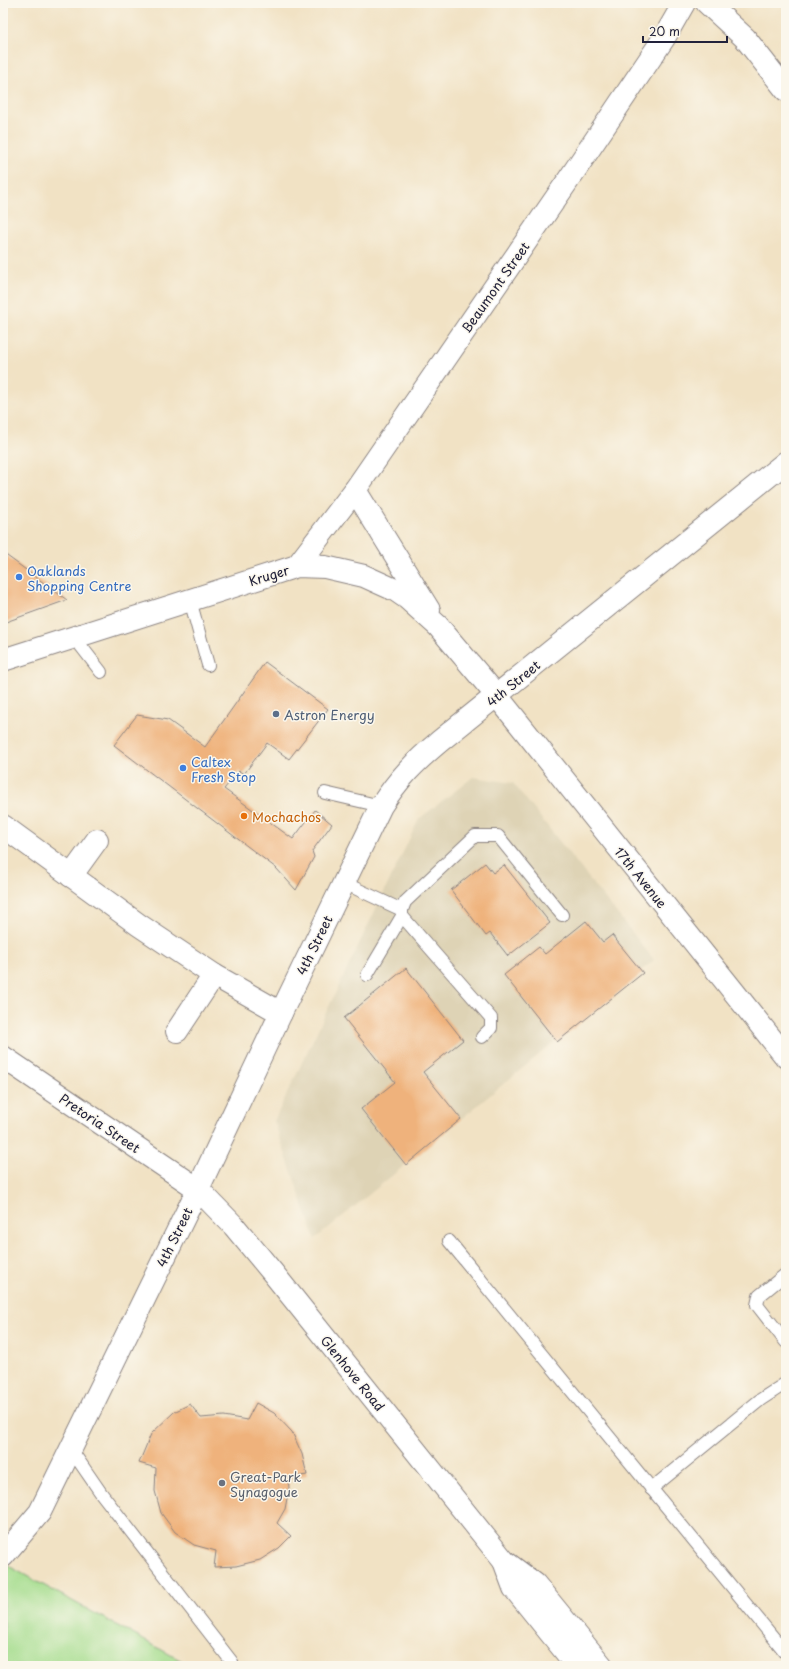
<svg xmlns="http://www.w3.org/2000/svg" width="789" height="1669" font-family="'Playpen Sans',sans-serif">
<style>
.built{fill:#ded3b5}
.green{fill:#a5dd8e;stroke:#648064}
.building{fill:#efb27c}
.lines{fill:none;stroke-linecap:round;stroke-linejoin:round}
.lane-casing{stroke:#8a8280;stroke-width:14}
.street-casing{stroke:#8a8280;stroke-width:24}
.secondary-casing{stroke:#8a8280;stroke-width:24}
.lane{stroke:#fff;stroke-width:12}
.street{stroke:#fff;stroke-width:22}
.secondary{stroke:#fff;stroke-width:22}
.shop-dot{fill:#3f7fe0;stroke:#fbf7ec;stroke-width:1.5}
.service-dot{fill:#5c6f8a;stroke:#fbf7ec;stroke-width:1.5}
.food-dot{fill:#e8710a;stroke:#fbf7ec;stroke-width:1.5}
.worship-dot{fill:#6b7280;stroke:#fbf7ec;stroke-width:1.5}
.labels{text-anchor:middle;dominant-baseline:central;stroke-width:3;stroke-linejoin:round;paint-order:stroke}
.street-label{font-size:13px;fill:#22223b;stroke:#fbf7ec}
.shop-label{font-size:13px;fill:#366cbe;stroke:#fbf7ec;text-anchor:start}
.service-label{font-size:13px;fill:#4e5e75;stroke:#fbf7ec;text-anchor:start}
.food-label{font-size:13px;fill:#c56008;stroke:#fbf7ec;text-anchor:start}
.worship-label{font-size:13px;fill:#5b616d;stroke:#fbf7ec;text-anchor:start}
</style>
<rect width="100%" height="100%" fill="#fbf7ec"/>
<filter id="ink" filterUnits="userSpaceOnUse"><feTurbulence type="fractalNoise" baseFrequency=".025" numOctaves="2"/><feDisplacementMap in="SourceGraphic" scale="8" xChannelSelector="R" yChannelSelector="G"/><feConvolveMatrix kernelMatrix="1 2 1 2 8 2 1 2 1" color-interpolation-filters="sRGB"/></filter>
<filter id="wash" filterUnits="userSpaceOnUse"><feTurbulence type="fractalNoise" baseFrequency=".012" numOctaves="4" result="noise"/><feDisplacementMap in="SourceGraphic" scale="16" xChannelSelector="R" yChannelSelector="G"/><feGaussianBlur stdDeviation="0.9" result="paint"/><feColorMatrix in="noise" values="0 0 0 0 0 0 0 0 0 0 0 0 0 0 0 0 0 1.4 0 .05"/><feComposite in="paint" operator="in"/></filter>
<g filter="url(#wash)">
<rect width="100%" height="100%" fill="#f1e2c4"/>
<polygon class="built" points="473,777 513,783 654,960 315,1239 274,1121 419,819"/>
<polygon class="green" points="3,1563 191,1666 3,1666"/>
<g id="blocks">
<g class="building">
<polygon points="3,553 67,600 3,623"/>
<polygon points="265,662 328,709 289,759 267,743 244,774 239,771 224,789 293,839 315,810 332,824 312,851 314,857 296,890 276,868 114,745 137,715 168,720 205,747"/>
<polygon points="485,863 493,873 504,865 550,923 508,956 490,933 486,936 451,890"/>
<polygon points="586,921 603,942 612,935 643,973 557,1042 504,975 539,947 545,954"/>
<polygon points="406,968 463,1040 423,1072 461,1119 406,1165 361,1109 395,1082 344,1018"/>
<polygon points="256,1403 274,1413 292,1432 302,1454 307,1475 288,1478 289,1488 285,1509 277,1523 291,1536 279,1548 260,1560 236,1566 214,1567 216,1551 194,1545 175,1532 161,1513 155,1491 156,1468 139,1463 151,1434 174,1412 190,1404 201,1418 224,1416 247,1420"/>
</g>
</g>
</g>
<g filter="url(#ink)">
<use href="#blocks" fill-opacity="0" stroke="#8a8280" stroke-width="1"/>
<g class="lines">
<defs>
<g id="lane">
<polyline points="190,600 208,665"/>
<polyline points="74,637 101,672"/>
<polyline points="325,793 381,806"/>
<polyline points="344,883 402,910"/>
<polyline points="367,975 402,916"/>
<polyline points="482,1037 491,1028 491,1018 402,916 402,910 405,902 475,836 498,836 562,915"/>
<polyline points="449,1241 786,1653"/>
<polyline points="786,1274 759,1296 757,1305 786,1342"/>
<polyline points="70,1448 101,1493 232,1662"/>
<polyline points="651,1489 760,1400 786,1383"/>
</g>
<g id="street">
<polyline points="707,3 745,38 786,90"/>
<polyline points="3,826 139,925 214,975 281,1013"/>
<polyline points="71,876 97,840"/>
<polyline points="177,1031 214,975"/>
<path d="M3 1556 40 1512 198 1189 281 1013 381 806C399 778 415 762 440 741L786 462"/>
</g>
<g id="secondary">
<polyline points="355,490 429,610"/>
<polyline points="297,566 355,490 567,182 664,38 684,3"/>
<polyline points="3,660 297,566 325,567 364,576 395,590 408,599 438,626 497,696 786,1057"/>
<polyline points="3,1057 198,1189 234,1226 273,1273 504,1561 535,1584 602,1666"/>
<polyline points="504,1561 514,1588 577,1666"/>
</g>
</defs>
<use href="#lane" class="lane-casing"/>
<use href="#street" class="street-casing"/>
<use href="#secondary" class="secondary-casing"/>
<use href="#lane" class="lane"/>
<use href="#street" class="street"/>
<use href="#secondary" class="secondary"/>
</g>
</g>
<g class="shop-dot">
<circle cx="19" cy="577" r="4"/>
<circle cx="183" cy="768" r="4"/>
</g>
<circle class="service-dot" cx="276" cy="714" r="4"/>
<circle class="food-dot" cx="244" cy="816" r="4"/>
<circle class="worship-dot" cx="222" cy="1483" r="4"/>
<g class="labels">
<g class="street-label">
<text transform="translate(495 287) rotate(-55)">Beaumont Street</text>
<text transform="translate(269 575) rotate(-17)">Kruger</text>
<text transform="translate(513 683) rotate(-39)">4th Street</text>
<text transform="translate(641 877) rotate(51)">17th Avenue</text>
<text transform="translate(314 945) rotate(-64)">4th Street</text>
<text transform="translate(100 1123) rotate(34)">Pretoria Street</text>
<text transform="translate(174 1237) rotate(-64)">4th Street</text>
<text transform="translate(353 1373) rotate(51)">Glenhove Road</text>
</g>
<g class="shop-label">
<text x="27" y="570">Oaklands<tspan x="27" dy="15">Shopping Centre</tspan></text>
<text x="191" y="761">Caltex<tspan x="191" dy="15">Fresh Stop</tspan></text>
</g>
<g class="service-label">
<text x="284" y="714">Astron Energy</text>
</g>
<g class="food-label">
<text x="252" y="816">Mochachos</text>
</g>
<g class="worship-label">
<text x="230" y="1476">Great-Park<tspan x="230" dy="15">Synagogue</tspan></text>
</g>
</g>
<rect width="789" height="1669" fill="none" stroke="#fbf7ec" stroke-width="16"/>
<path d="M643 36v6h84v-6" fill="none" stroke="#22223b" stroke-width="2"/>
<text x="649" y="36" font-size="12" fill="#22223b" stroke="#fbf7ec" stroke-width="3" paint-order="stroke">20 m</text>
</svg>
